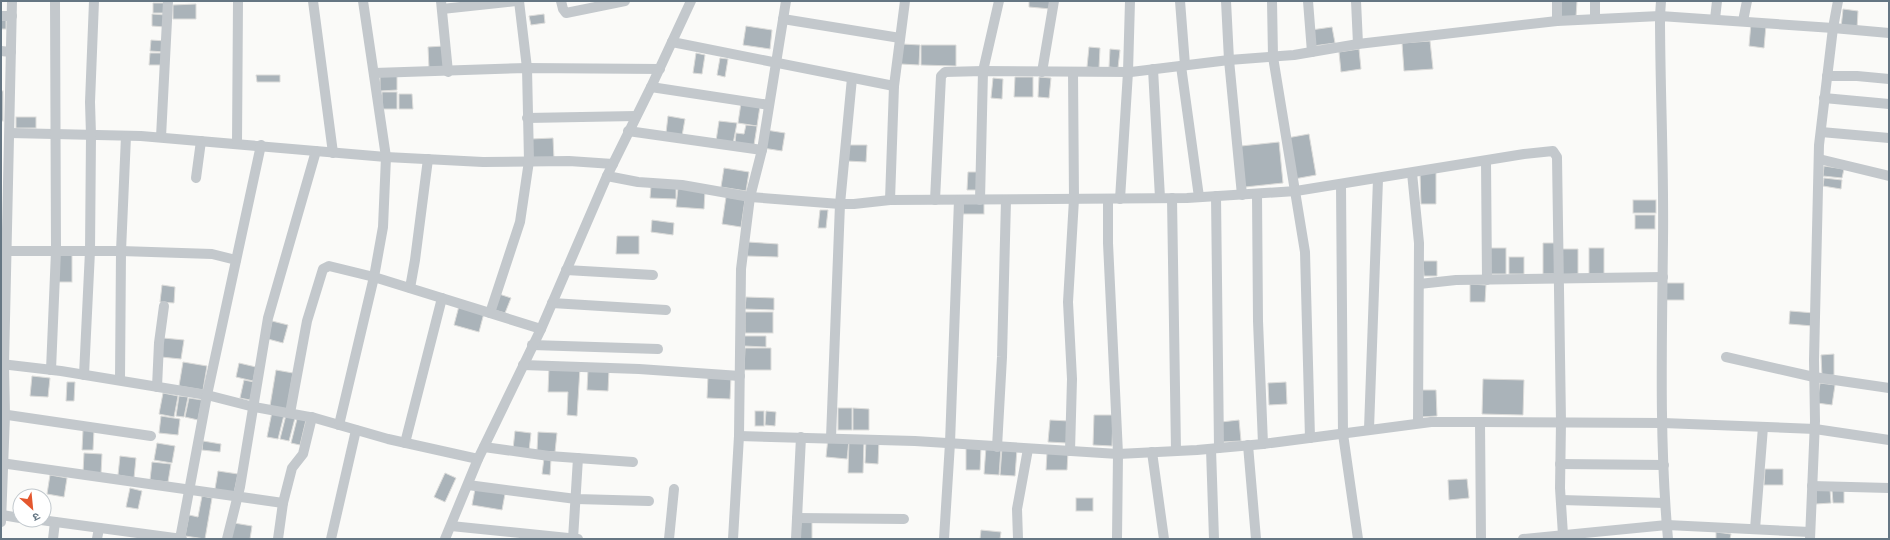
<svg xmlns="http://www.w3.org/2000/svg" width="1890" height="540" font-family="'PT Sans','Noto Sans Devanagari',sans-serif">
<style>
.building{fill:#aab3b9;stroke:#dcdcda}
.lines{fill:none;stroke-linecap:round;stroke-linejoin:round}
.street{stroke:#c3c8cc;stroke-width:10}
</style>
<rect width="100%" height="100%" fill="#fafaf8"/>
<g class="building">
<polygon points="1029,1 1052,1 1051,9 1029,7"/>
<polygon points="1560,1 1577,1 1576,17 1560,17"/>
<polygon points="153,3 167,3 166,13 153,13"/>
<polygon points="196,4 196,19 173,19 173,5"/>
<polygon points="1843,9 1858,11 1857,29 1841,28"/>
<polygon points="152,14 166,15 166,27 152,26"/>
<polygon points="544,14 545,23 531,25 529,16"/>
<rect x="1" y="18" width="5" height="11"/>
<polygon points="1751,23 1766,25 1764,48 1749,46"/>
<polygon points="746,26 772,30 770,49 743,45"/>
<polygon points="1332,27 1335,43 1313,46 1311,30"/>
<polygon points="151,40 166,41 165,52 150,51"/>
<polygon points="1430,41 1433,69 1404,71 1402,43"/>
<polygon points="902,44 920,45 919,65 901,64"/>
<polygon points="921,45 956,45 956,66 921,65"/>
<polygon points="444,46 446,67 429,68 428,47"/>
<polygon points="1089,47 1100,48 1099,68 1087,67"/>
<polygon points="1110,49 1120,50 1118,68 1109,67"/>
<polygon points="1359,49 1361,69 1341,72 1339,52"/>
<polygon points="150,53 164,53 164,65 149,65"/>
<polygon points="696,53 705,55 702,74 693,73"/>
<polygon points="720,58 728,59 725,77 717,75"/>
<polygon points="256,75 280,75 280,82 257,82"/>
<polygon points="380,75 397,75 397,90 380,91"/>
<polygon points="1015,77 1033,77 1033,97 1014,97"/>
<polygon points="1039,77 1051,78 1049,98 1038,97"/>
<polygon points="993,78 1003,79 1002,99 991,98"/>
<rect x="1" y="91" width="2" height="30"/>
<rect x="382" y="92" width="15" height="17"/>
<polygon points="399,94 412,94 413,109 399,109"/>
<polygon points="741,103 760,106 757,126 738,123"/>
<polygon points="668,116 685,119 682,136 666,133"/>
<rect x="16" y="117" width="20" height="11"/>
<polygon points="719,121 737,123 733,144 716,141"/>
<polygon points="746,125 757,126 754,145 735,143 736,133 744,134"/>
<polygon points="766,130 785,133 782,151 763,148"/>
<polygon points="1309,134 1316,175 1294,179 1287,138"/>
<polygon points="553,138 554,159 532,160 531,139"/>
<polygon points="1279,142 1283,183 1245,187 1241,146"/>
<polygon points="848,145 867,145 866,162 847,161"/>
<polygon points="1824,166 1844,169 1842,178 1823,176"/>
<polygon points="724,168 749,172 746,191 721,187"/>
<polygon points="968,172 980,172 980,190 967,190"/>
<polygon points="1436,172 1436,204 1421,204 1420,173"/>
<polygon points="1824,178 1842,180 1841,189 1823,186"/>
<polygon points="651,186 676,187 676,199 650,198"/>
<polygon points="678,188 705,191 704,209 676,207"/>
<polygon points="726,197 745,200 741,227 722,224"/>
<rect x="1633" y="200" width="23" height="13"/>
<rect x="963" y="202" width="21" height="12"/>
<polygon points="820,210 828,210 826,228 818,228"/>
<rect x="1635" y="215" width="20" height="14"/>
<polygon points="652,220 674,223 673,235 651,232"/>
<polygon points="617,236 639,236 639,254 616,254"/>
<polygon points="748,242 778,244 778,257 747,256"/>
<polygon points="1543,243 1557,243 1558,274 1543,274"/>
<rect x="1489" y="248" width="17" height="26"/>
<rect x="1589" y="248" width="15" height="26"/>
<polygon points="1560,249 1578,249 1578,274 1561,275"/>
<rect x="57" y="255" width="15" height="27"/>
<rect x="1509" y="257" width="15" height="17"/>
<polygon points="1423,261 1437,261 1437,276 1424,276"/>
<rect x="1665" y="283" width="19" height="17"/>
<polygon points="1470,284 1486,285 1485,302 1470,302"/>
<polygon points="162,285 175,287 174,303 160,302"/>
<polygon points="499,294 511,298 505,313 494,310"/>
<polygon points="746,297 774,298 774,310 745,309"/>
<polygon points="459,306 484,313 479,332 454,325"/>
<polygon points="1790,311 1814,313 1813,326 1789,324"/>
<rect x="745" y="312" width="28" height="21"/>
<polygon points="272,321 288,325 283,343 268,339"/>
<polygon points="744,336 766,336 766,347 744,346"/>
<polygon points="163,338 184,340 181,359 161,357"/>
<polygon points="745,348 771,348 771,370 744,370"/>
<polygon points="1834,354 1834,375 1822,376 1821,355"/>
<polygon points="183,362 207,366 203,390 179,386"/>
<polygon points="239,363 256,367 253,381 236,377"/>
<polygon points="549,367 580,368 577,416 567,415 568,392 548,392"/>
<polygon points="588,369 609,370 608,391 587,390"/>
<polygon points="276,370 293,373 287,409 270,406"/>
<polygon points="708,375 731,376 730,399 707,398"/>
<polygon points="32,376 50,378 48,397 30,396"/>
<polygon points="1483,379 1524,380 1523,415 1482,414"/>
<polygon points="244,380 254,382 250,400 240,398"/>
<polygon points="67,382 75,382 74,401 66,401"/>
<polygon points="1286,382 1287,404 1269,405 1268,383"/>
<polygon points="1820,383 1835,385 1832,405 1817,403"/>
<polygon points="1419,390 1436,390 1437,416 1420,417"/>
<polygon points="163,393 178,396 174,417 159,414"/>
<polygon points="179,396 188,397 184,417 176,416"/>
<polygon points="189,398 202,400 198,420 185,417"/>
<rect x="838" y="408" width="14" height="22"/>
<polygon points="853,408 869,409 869,430 853,430"/>
<rect x="755" y="411" width="9" height="15"/>
<polygon points="766,411 776,412 775,426 765,425"/>
<polygon points="272,412 284,415 278,439 267,437"/>
<polygon points="286,415 295,418 289,441 280,439"/>
<polygon points="1094,415 1113,415 1112,446 1093,445"/>
<polygon points="161,416 180,419 178,435 159,433"/>
<polygon points="297,419 306,420 300,445 291,443"/>
<polygon points="1050,420 1069,421 1067,443 1048,442"/>
<polygon points="1239,420 1241,441 1222,442 1221,422"/>
<polygon points="83,430 94,430 93,450 82,450"/>
<polygon points="515,431 531,433 529,451 513,449"/>
<polygon points="538,432 557,433 555,452 537,451"/>
<polygon points="828,438 849,440 847,459 826,457"/>
<polygon points="849,440 864,441 863,473 848,473"/>
<polygon points="866,440 879,440 878,464 865,463"/>
<polygon points="203,441 221,444 220,452 202,450"/>
<polygon points="157,443 175,446 172,463 154,460"/>
<polygon points="966,447 981,447 980,470 966,470"/>
<polygon points="986,447 1001,448 999,475 984,474"/>
<polygon points="1002,448 1017,449 1015,476 1000,475"/>
<polygon points="1047,452 1068,452 1067,470 1046,470"/>
<polygon points="84,453 102,454 101,474 83,473"/>
<polygon points="120,456 136,458 134,478 118,475"/>
<polygon points="544,458 551,459 550,475 542,474"/>
<polygon points="152,462 171,464 168,482 150,480"/>
<polygon points="1765,469 1783,469 1783,485 1764,485"/>
<polygon points="218,471 238,474 234,493 215,489"/>
<polygon points="445,473 456,478 445,502 434,497"/>
<polygon points="50,475 67,478 64,497 47,494"/>
<polygon points="1467,479 1469,498 1449,500 1448,480"/>
<polygon points="130,488 142,491 138,509 126,507"/>
<polygon points="475,489 505,494 502,510 472,505"/>
<polygon points="1830,489 1831,503 1816,504 1816,490"/>
<polygon points="1832,490 1844,490 1844,503 1833,503"/>
<polygon points="202,496 212,498 205,539 185,536 189,515 198,517"/>
<rect x="1076" y="498" width="17" height="13"/>
<polygon points="801,522 812,522 812,539 800,539"/>
<polygon points="234,523 252,526 250,539 231,539"/>
<polygon points="981,530 1001,532 1000,539 980,539"/>
<polygon points="1716,532 1731,534 1730,539 1716,539"/>
</g>
<g class="lines">
<g class="street">
<polyline points="313,1 333,153"/>
<polyline points="441,1 448,72"/>
<polyline points="561,1 563,9 566,13 625,1"/>
<polyline points="1180,1 1185,65"/>
<polyline points="1226,1 1229,60 1242,195"/>
<polyline points="1272,1 1273,57 1305,252 1310,438"/>
<polyline points="1308,1 1312,52"/>
<polyline points="1356,1 1358,44"/>
<polyline points="1557,1 1557,21"/>
<polyline points="442,9 516,1"/>
<polyline points="1,16 12,16"/>
<polyline points="783,19 900,38"/>
<polyline points="1595,19 1595,1"/>
<polyline points="1715,19 1717,1"/>
<polyline points="1743,21 1747,1"/>
<polyline points="672,42 894,86"/>
<polyline points="1,51 11,52"/>
<polyline points="1181,66 1199,197"/>
<polyline points="1153,69 1160,198"/>
<polyline points="1042,72 1054,1"/>
<polyline points="374,73 527,68 660,69"/>
<polyline points="1827,76 1857,76 1889,79"/>
<polyline points="651,87 769,105"/>
<polyline points="1824,98 1889,104"/>
<polyline points="527,118 636,116"/>
<polyline points="628,131 762,150"/>
<polyline points="1821,132 1889,138"/>
<polyline points="10,133 141,136 386,157 483,162 569,161 613,164"/>
<polyline points="161,137 168,1"/>
<polyline points="237,143 238,1"/>
<polyline points="1819,159 1889,176"/>
<polyline points="1486,161 1487,280"/>
<polyline points="1412,173 1419,243 1418,423"/>
<polyline points="607,176 638,182 682,185 750,197 840,204 854,204 890,200 1187,198 1296,191 1524,154 1553,151 1557,157 1561,422 1560,488 1563,535"/>
<polyline points="196,178 201,141"/>
<polyline points="1341,185 1343,434 1358,539"/>
<polyline points="1257,194 1258,321 1263,444"/>
<polyline points="1216,196 1219,448"/>
<polyline points="1172,198 1176,451"/>
<polyline points="1108,199 1108,243 1118,454 1117,539"/>
<polyline points="1120,199 1128,72 1130,1"/>
<polyline points="890,200 894,86 905,1"/>
<polyline points="935,200 941,76 945,72 983,71 1131,72 1229,60 1294,55 1358,44 1557,21 1660,16 1661,1"/>
<polyline points="980,200 983,71 999,1"/>
<polyline points="1,251 121,251 212,254 236,260"/>
<polyline points="566,270 653,275"/>
<polyline points="1419,284 1456,280 1663,277"/>
<polyline points="410,288 415,260 428,159"/>
<polyline points="552,303 666,310"/>
<polyline points="490,313 520,222 529,161 527,68 519,1"/>
<polyline points="532,345 658,349"/>
<polyline points="1726,357 1814,377 1889,388"/>
<polyline points="1,364 61,371 207,395 254,407 315,418 388,439 478,459"/>
<polyline points="523,365 639,369 740,376"/>
<polyline points="51,370 56,251 55,1"/>
<polyline points="84,375 90,251 91,135 90,102 94,1"/>
<polyline points="120,380 121,251 126,136"/>
<polyline points="157,387 159,343 164,306"/>
<polyline points="290,413 307,321 323,269 329,266 374,277 383,227 386,157 363,1"/>
<polyline points="1,414 151,436"/>
<polyline points="1480,422 1663,423 1815,429 1889,440"/>
<polyline points="339,425 374,277 541,329"/>
<polyline points="1369,429 1378,179"/>
<polyline points="739,436 915,441 1118,454 1197,450 1263,444 1431,422 1480,422 1481,539"/>
<polyline points="831,438 840,204 852,78"/>
<polyline points="405,443 442,298"/>
<polyline points="1248,445 1256,539"/>
<polyline points="484,447 549,456 633,462"/>
<polyline points="997,447 1002,357 1006,200"/>
<polyline points="1211,449 1214,539"/>
<polyline points="1070,451 1072,379 1068,302 1074,199 1073,72"/>
<polyline points="1152,452 1164,539"/>
<polyline points="1,463 283,503"/>
<polyline points="1560,464 1664,465"/>
<polyline points="468,485 576,499 649,501"/>
<polyline points="1812,486 1889,488"/>
<polyline points="1561,500 1665,503"/>
<polyline points="2,515 20,518"/>
<polyline points="797,518 904,519"/>
<polyline points="41,520 182,539"/>
<polyline points="1,522 5,415 4,365 12,1"/>
<polyline points="451,526 578,539"/>
<polyline points="1755,529 1763,427"/>
<polyline points="53,539 55,522"/>
<polyline points="97,539 99,528"/>
<polyline points="180,539 207,395 261,145"/>
<polyline points="227,539 240,487 268,318 316,151"/>
<polyline points="278,539 283,503 292,468 303,454 312,417"/>
<polyline points="331,539 356,430"/>
<polyline points="445,539 478,459 541,329 607,176 651,87 691,1"/>
<polyline points="573,539 578,458"/>
<polyline points="669,539 674,489"/>
<polyline points="733,539 739,436 741,269 750,197 762,150 786,1"/>
<polyline points="796,539 801,437"/>
<polyline points="944,539 950,443 959,200"/>
<polyline points="1018,539 1017,509 1028,449"/>
<polyline points="1523,539 1667,525 1810,532"/>
<path d="M1668 539C1659 440 1662 339 1663 240 1664 165 1660 90 1660 16L1833 28 1838 1"/>
<polyline points="1810,539 1815,421 1814,360 1819,145 1833,28 1889,33"/>
</g>
</g>
<rect width="1890" height="540" fill="none" stroke="#657683" stroke-width="4"/>
<g transform="translate(32 508) rotate(153)"><circle r="19" fill="#ffffff" stroke="#c1c8cd"/>
<path d="M0-3L7 15L0 10L-7 15Z" fill="#e4572e"/>
<text y="-6" font-size="11" font-weight="bold" text-anchor="middle" fill="#657683">उ</text>
</g>
</svg>
